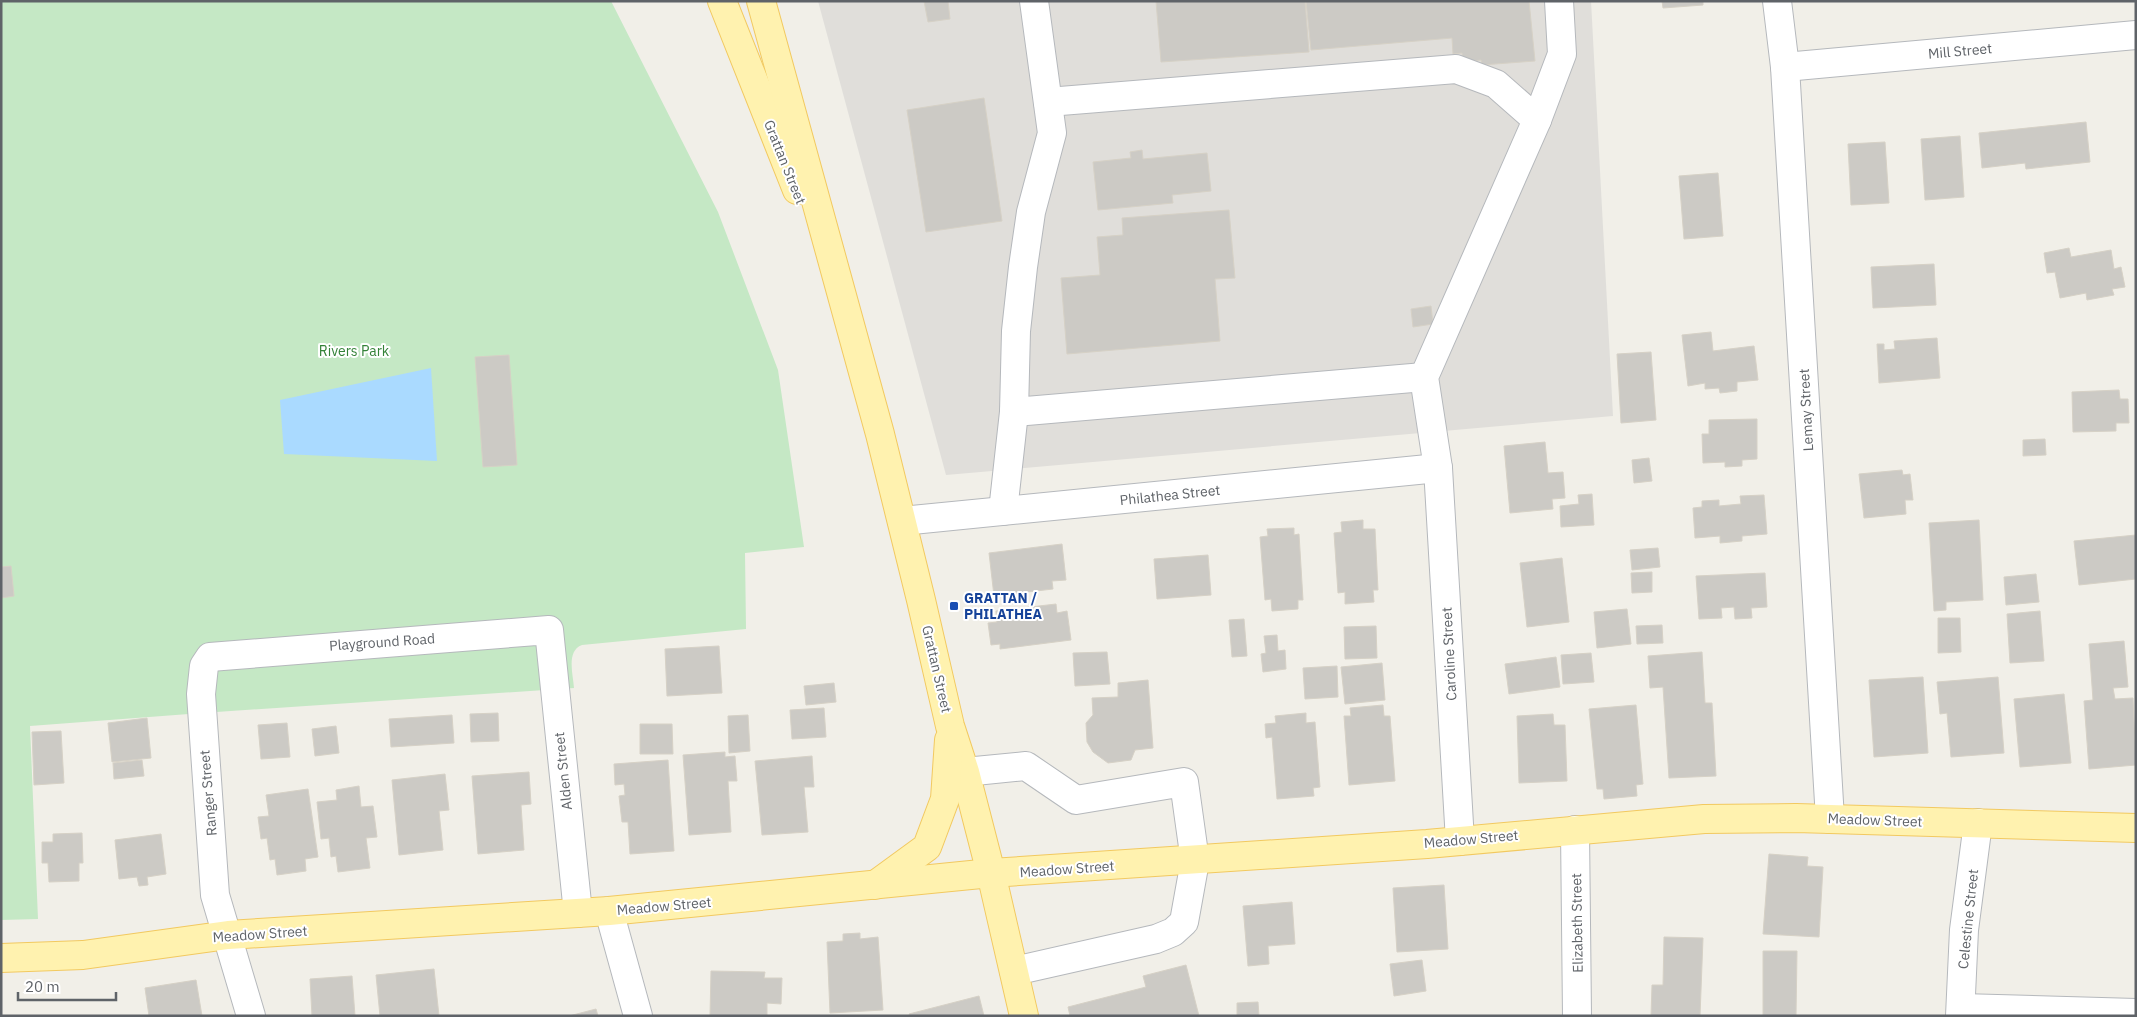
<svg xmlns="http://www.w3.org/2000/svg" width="2137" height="1017" font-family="'IBM Plex Sans',sans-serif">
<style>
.industrial{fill:#e0deda}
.green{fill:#c5e8c5}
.water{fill:#aadaff}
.building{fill:#cccac5;stroke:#d6d1c6}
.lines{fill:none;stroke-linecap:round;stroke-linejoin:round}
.minor-casing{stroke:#b5b8bc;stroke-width:30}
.major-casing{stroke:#f2c960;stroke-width:30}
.minor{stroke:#fff;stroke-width:28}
.major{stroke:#fff2af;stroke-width:28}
.transit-dot{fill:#1a4fb4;stroke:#fff;stroke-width:2}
.labels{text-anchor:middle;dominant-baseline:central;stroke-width:4;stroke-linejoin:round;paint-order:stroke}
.street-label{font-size:14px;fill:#5f6368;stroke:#fff}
.park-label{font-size:14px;fill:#348238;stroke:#fff}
.transit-label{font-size:14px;font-weight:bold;fill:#164399;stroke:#fff;text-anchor:start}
</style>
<rect width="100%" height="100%" fill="#f1efe8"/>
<polygon class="industrial" points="818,1 1591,1 1613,416 946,475"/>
<path class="green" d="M1 1H611L718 212 778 370 804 547 745 553 746 629 582 645C566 651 573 674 574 688L202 713 30 726 38 919 1 920Z"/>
<polygon class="water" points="431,368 437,461 284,454 280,400"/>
<g class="building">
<polygon points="924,1 948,1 950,19 928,22"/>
<polygon points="1156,1 1305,1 1309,52 1161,62"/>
<polygon points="1306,1 1529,1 1535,61 1482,65 1481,60 1463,62 1462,53 1453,54 1452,38 1311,50"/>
<polygon points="1662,1 1703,1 1703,5 1663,8"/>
<polygon points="984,98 1002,221 926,232 907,110"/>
<polygon points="2086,122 2090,162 2026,169 2025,163 1982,168 1979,133"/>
<polygon points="1960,136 1964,197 1925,200 1921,139"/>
<polygon points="1885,142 1889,203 1851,205 1848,144"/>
<polygon points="1142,150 1143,159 1207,153 1211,191 1172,195 1173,203 1098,210 1093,162 1131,158 1130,152"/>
<polygon points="1718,173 1723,236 1684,239 1679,176"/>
<polygon points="1229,210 1235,278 1215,279 1220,341 1067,354 1061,278 1100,275 1097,237 1123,235 1122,218"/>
<polygon points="2069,248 2071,257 2111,250 2114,269 2121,267 2125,287 2112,289 2114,295 2087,300 2086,293 2060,298 2055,272 2047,273 2044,253"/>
<polygon points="1934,264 1936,305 1873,308 1871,267"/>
<polygon points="1431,306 1433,324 1413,327 1411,309"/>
<polygon points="1711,332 1713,351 1754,346 1758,380 1737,382 1737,391 1720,393 1719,388 1705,389 1705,383 1688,386 1682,335"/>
<polygon points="1937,338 1940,378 1879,383 1877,344 1884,344 1884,350 1895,349 1894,341"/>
<polygon points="1651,352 1656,420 1621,423 1617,354"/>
<polygon points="509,355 517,465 483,467 475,357"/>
<polygon points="2119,390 2120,399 2128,399 2129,423 2116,423 2116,431 2073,432 2072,392"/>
<polygon points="1757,419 1757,459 1742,460 1742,466 1725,467 1725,462 1703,463 1702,434 1709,434 1709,420"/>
<polygon points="2045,439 2046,455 2023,456 2023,440"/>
<polygon points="1545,442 1548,473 1563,472 1565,498 1552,499 1553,509 1510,513 1504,446"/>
<polygon points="1649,458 1652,481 1634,483 1632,460"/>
<polygon points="1902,470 1903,475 1910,474 1913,500 1905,500 1906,514 1864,518 1859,474"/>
<polygon points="1592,494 1594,525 1561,527 1560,506 1579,504 1578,495"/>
<polygon points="1764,495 1767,534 1742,536 1742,541 1720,543 1720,536 1695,538 1693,508 1702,507 1702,501 1719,500 1719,506 1741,504 1740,496"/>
<polygon points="1363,520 1363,529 1375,529 1378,590 1373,590 1374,602 1345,604 1345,592 1338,593 1334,533 1342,532 1341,522"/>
<polygon points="1979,520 1983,600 1946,602 1946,610 1934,611 1929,523"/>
<polygon points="1294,528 1294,535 1299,534 1303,600 1298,600 1298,609 1272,611 1271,599 1265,600 1260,537 1268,536 1267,529"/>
<polygon points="2136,535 2136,579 2079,585 2074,541"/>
<polygon points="1062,544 1066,580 1052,581 1053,589 994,596 989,553"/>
<polygon points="1658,548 1660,567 1632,570 1630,550"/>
<polygon points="1208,555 1211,595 1157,599 1154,559"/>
<polygon points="1562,558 1569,622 1527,627 1520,563"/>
<polygon points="11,566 14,596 1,598 1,567"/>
<polygon points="1652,572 1652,592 1632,593 1631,573"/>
<polygon points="1765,573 1767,607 1751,608 1752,618 1735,619 1734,607 1721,608 1722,618 1699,619 1696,576"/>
<polygon points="2036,574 2039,602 2006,605 2004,577"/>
<polygon points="1056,604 1057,613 1067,611 1071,640 1000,649 1000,644 991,645 988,623 997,622 996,611"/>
<polygon points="1627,609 1631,644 1597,648 1594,612"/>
<polygon points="2040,611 2044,661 2010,663 2007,614"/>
<polygon points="1938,618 1960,618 1961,652 1938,653"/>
<polygon points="1244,619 1247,656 1232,657 1229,620"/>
<polygon points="1662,625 1663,643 1637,644 1636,626"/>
<polygon points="1376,626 1377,658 1345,659 1344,627"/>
<polygon points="1277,635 1278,651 1285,650 1286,669 1263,672 1261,654 1266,653 1264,636"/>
<polygon points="2124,641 2128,687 2113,688 2115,699 2133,698 2136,765 2089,769 2084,701 2093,700 2089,644"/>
<polygon points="719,646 722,693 667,696 665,649"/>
<polygon points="1107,652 1110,684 1075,686 1073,653"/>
<polygon points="1702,652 1705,703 1712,703 1716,776 1669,778 1663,687 1650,688 1648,656"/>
<polygon points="1591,653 1594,682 1563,684 1561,655"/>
<polygon points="1556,657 1560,687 1509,694 1505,664"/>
<polygon points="1382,663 1385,700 1345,704 1341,667"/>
<polygon points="1337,666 1338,697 1305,699 1303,668"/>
<polygon points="1923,677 1928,753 1874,757 1869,680"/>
<polygon points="1998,677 2004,753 1951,757 1947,713 1940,714 1937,682"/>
<polygon points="1148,680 1153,748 1135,750 1131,760 1108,763 1093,752 1087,742 1086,723 1093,715 1092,698 1118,697 1118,683"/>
<polygon points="834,683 836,702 806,705 804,686"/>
<polygon points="2064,694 2071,763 2020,767 2014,699"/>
<polygon points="1383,705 1384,716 1390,716 1395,781 1349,785 1344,716 1351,716 1350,708"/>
<polygon points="1636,705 1643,784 1636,785 1637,796 1604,799 1603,789 1597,789 1589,709"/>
<polygon points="824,708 826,737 792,739 790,710"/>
<polygon points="498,713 499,741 471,742 470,714"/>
<polygon points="1306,713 1306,723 1315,722 1320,787 1313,788 1314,796 1277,799 1272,737 1266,738 1265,724 1276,723 1275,716"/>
<polygon points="1553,714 1554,725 1565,725 1567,781 1519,783 1517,716"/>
<polygon points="452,715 454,743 391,747 389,719"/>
<polygon points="748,715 750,751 729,753 728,716"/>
<polygon points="147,718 151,758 112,762 108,723"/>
<polygon points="287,723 290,757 261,759 258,725"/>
<polygon points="640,724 672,724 673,754 640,754"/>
<polygon points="336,726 339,753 315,756 312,729"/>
<polygon points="61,731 64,783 34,785 32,732"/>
<polygon points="725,752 725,757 735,756 737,781 728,781 731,832 689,835 683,755"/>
<polygon points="812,756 814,787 804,787 808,832 762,835 755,761"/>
<polygon points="142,760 144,776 114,779 113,763"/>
<polygon points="668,760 674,851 630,854 628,822 622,822 619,796 625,795 624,784 615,785 614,764"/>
<polygon points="529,772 531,804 521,805 524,850 478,854 472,776"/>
<polygon points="445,774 449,810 439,811 443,850 399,855 392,780"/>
<polygon points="359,786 361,807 373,806 377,837 366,838 370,868 338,872 336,856 331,857 329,838 321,839 317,802 337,800 336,790"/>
<polygon points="308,789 318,857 305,859 306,871 277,875 275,859 270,860 267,838 261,839 258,817 269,816 266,795"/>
<polygon points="82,833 83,863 79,863 79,881 49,882 48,863 42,863 42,842 53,842 53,834"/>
<polygon points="161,834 166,874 147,877 148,885 139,886 137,877 119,879 115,840"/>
<polygon points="1769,854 1808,857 1807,866 1823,867 1819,937 1763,934"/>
<polygon points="1444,885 1448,949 1397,952 1393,888"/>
<polygon points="1292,902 1295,944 1268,946 1269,964 1248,966 1243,906"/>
<polygon points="860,933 860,939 878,937 883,1010 830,1013 827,942 843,941 843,934"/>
<polygon points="1664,937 1703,938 1700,1016 1651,1016 1652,985 1663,985"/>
<polygon points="1763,951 1797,951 1796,1016 1763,1016"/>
<polygon points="1422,960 1426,991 1394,996 1390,964"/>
<polygon points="1186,965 1199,1016 1070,1016 1068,1007 1146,987 1143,976"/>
<polygon points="434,969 439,1016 380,1016 376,975"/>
<polygon points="711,971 765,972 764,978 782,978 781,1004 767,1003 767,1015 710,1016"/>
<polygon points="352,976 355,1016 312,1016 310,979"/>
<polygon points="196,980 202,1016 149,1016 145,988"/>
<polygon points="979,996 984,1016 910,1016 909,1014"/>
<polygon points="1258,1002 1259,1016 1237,1016 1237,1003"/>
<polygon points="596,1009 598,1016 569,1016"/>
</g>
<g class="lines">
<defs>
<g id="minor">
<polyline points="1034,1 1052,133 1031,212 1023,267 1016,331 1014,412 1424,377"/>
<polyline points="1777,1 1785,67 1830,819"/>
<polyline points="1785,67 2136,35"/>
<polyline points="1048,102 1456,69 1496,84 1537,120"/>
<polyline points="1003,511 1014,412"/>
<polyline points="902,521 1438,468"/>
<polyline points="965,772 1026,766 1076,800 1184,782 1195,861 1184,922 1173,932 1156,939 1014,971"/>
<polyline points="1575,830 1577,1016"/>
<polyline points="1460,841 1438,468 1424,377 1537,120 1562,54 1559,1"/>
<polyline points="609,911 638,1016"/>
<polyline points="1961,1008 2136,1013"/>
<polyline points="251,1016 215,895 201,694 204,666 210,657 549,630 578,913"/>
<polyline points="1960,1016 1964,930 1978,823"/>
</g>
<g id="major">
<polyline points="722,1 797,190"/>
<polyline points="761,1 880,434 921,600 950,726 965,772 991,873 1024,1016"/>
<polyline points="875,885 927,847 945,799 949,740"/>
<polyline points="1,958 83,955 228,935 609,911 991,873 1427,844 1704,819 1796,818 2136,828"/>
</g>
</defs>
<use href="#minor" class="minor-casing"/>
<use href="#major" class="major-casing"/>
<use href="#minor" class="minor"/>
<use href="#major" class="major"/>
</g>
<rect class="transit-dot" x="949" y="601" width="10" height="10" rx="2.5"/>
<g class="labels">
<g class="street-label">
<text transform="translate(1960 51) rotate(-5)">Mill Street</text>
<text transform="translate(785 162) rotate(68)">Grattan Street</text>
<text transform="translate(1806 410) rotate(-93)">Lemay Street</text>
<text transform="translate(1170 495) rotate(-6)">Philathea Street</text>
<text transform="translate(382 642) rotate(-4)">Playground Road</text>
<text transform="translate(1449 654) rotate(-93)">Caroline Street</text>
<text transform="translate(937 669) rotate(77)">Grattan Street</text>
<text transform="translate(563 771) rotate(-96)">Alden Street</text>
<text transform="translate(208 793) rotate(-95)">Ranger Street</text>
<text transform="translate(1875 820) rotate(2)">Meadow Street</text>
<text transform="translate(1471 839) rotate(-5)">Meadow Street</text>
<text transform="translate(1067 869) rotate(-4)">Meadow Street</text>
<text transform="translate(664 906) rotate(-5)">Meadow Street</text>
<text transform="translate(1968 919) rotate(-84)">Celestine Street</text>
<text transform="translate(1577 923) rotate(-91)">Elizabeth Street</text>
<text transform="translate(260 934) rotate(-4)">Meadow Street</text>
</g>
<g class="park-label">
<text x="354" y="351">Rivers Park</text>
</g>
<g class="transit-label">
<text x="964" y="598">GRATTAN /<tspan x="964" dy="16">PHILATHEA</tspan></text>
</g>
</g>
<rect width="2137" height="1017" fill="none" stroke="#5f6368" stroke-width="5"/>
<path d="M18 992v8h98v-8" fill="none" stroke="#5f6368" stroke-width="2.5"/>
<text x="25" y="992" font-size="15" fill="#5f6368" stroke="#ffffff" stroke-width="4" paint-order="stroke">20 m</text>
</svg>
